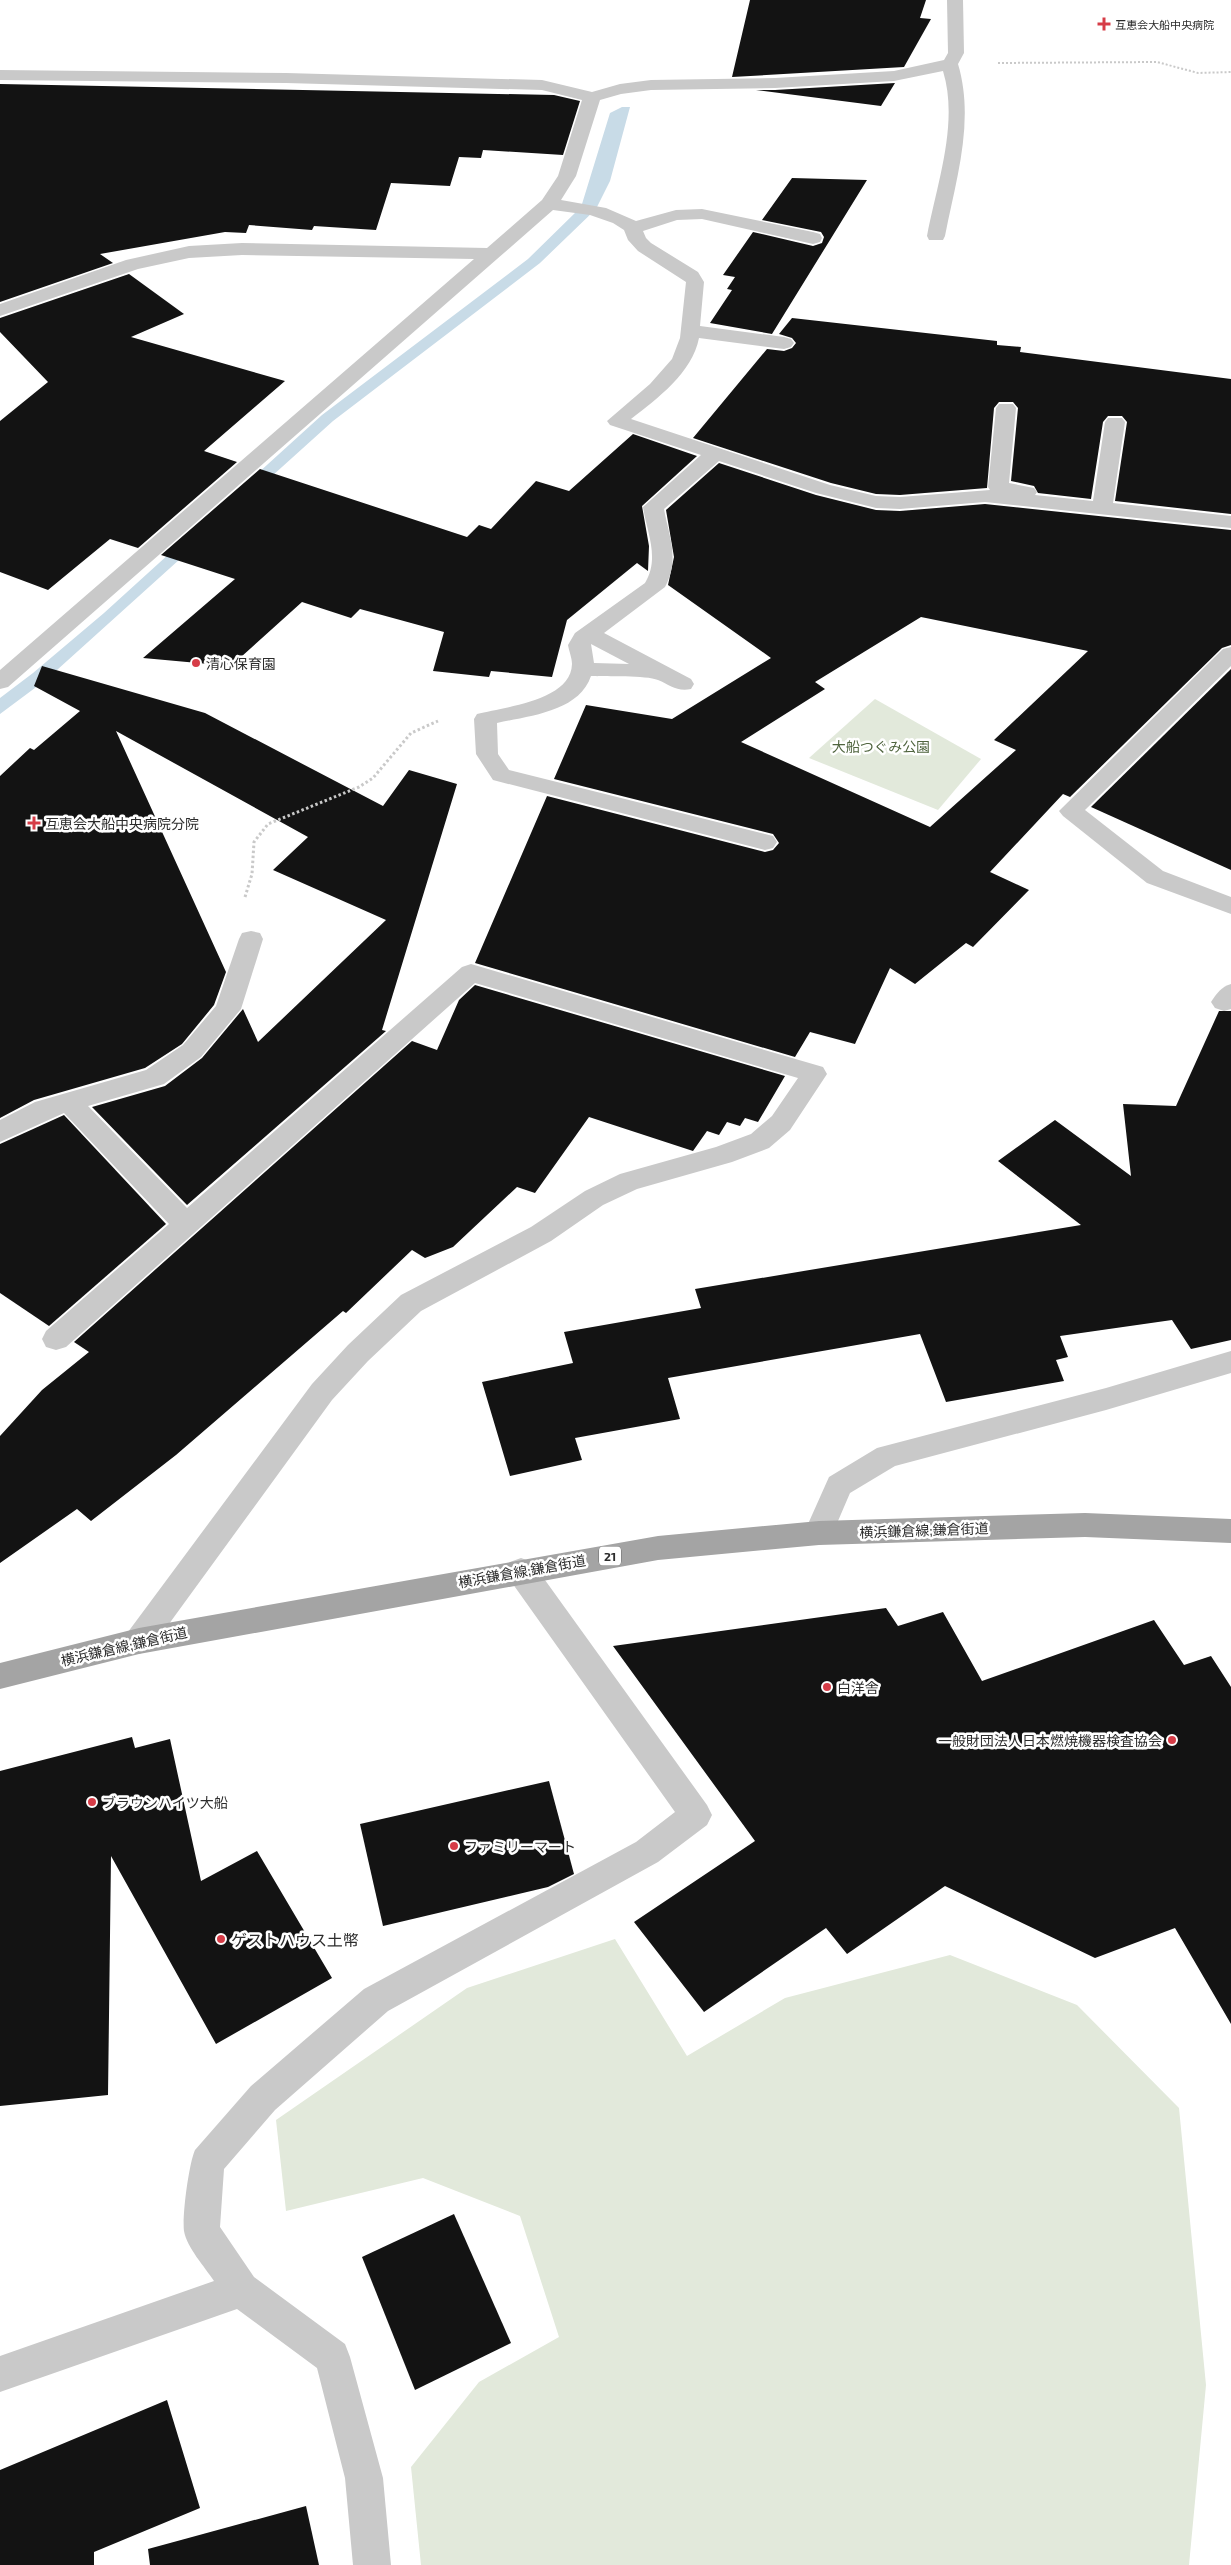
<svg xmlns="http://www.w3.org/2000/svg" width="1231" height="2565" font-family="'Exo 2','Noto Sans JP',sans-serif">
<style>
.green{fill:#e2e9db}
.water{fill:#c8dbe7}
.building{fill:#131313;fill-rule:evenodd}
.lines{fill:none;stroke-linecap:round;stroke-linejoin:round}
.path-far1{stroke:#c9c9c9;stroke-width:2;stroke-dasharray:2 2;stroke-linecap:butt}
.path{stroke:#c9c9c9;stroke-width:3;stroke-dasharray:2.5 2.5;stroke-linecap:butt}
.minor{fill:#c9c9c9;fill-rule:evenodd}
.major{fill:#a4a4a4;fill-rule:evenodd}
.poi-dot{fill:#d63c47;stroke:#fff;stroke-width:2}
.labels{text-anchor:middle;dominant-baseline:central;stroke-width:5;stroke-linejoin:round;paint-order:stroke}
.far-poi-label{font-size:11px;fill:#2c2c2c;stroke:#fff;text-anchor:start}
.shield{fill:#fff;stroke:#6b6b6b;stroke-width:1}
.shield-label{font-size:12px;font-weight:bold;fill:#2c2c2c}
.poi-label{font-size:14px;fill:#2c2c2c;stroke:#fff;text-anchor:start}
.park-label{font-size:14px;fill:#4f643e;stroke:#fff}
.street-label{font-size:14px;fill:#2c2c2c;stroke:#fff}
.near-poi-label{font-size:16px;fill:#2c2c2c;stroke:#fff;text-anchor:start}
</style>
<rect width="100%" height="100%" fill="#fff"/>
<g class="green">
<polygon points="875,699 981,759 938,810 809,758"/>
<polygon points="615,1939 687,2056 785,1998 950,1955 1077,2005 1179,2108 1206,2385 1189,2565 421,2565 411,2467 479,2382 559,2337 520,2216 423,2178 286,2211 276,2120 467,1988"/>
</g>
<polygon class="water" points="622,107 630,107 610,181 596,209 540,263 333,421 47,679 0,714 0,698 33,673 104,613 322,415 528,259 577,211 582,204 610,113"/>
<g class="building">
<polygon points="750,0 926,0 920,18 931,19 904,67 732,77"/>
<polygon points="895,83 881,106 756,90 775,90"/>
<polygon points="0,84 554,95 580,101 563,155 483,150 481,158 459,157 450,186 391,183 376,230 314,226 312,230 249,225 246,233 225,232 100,254 113,263 0,302"/>
<polygon points="792,178 867,180 772,334 710,323 732,290 727,289 735,277 723,275 753,232 813,246 822,243 824,237 821,232 762,220"/>
<polygon points="129,274 184,314 131,337 285,381 204,451 237,462 138,548 110,539 48,590 0,572 0,421 48,382 0,332 0,318"/>
<polygon points="792,318 997,341 997,345 1021,347 1020,352 1231,379 1231,514 1115,501 1127,422 1122,416 1108,416 1103,422 1091,499 1038,493 1034,486 1011,481 1018,408 1013,402 999,402 994,408 987,488 900,495 876,494 831,483 693,438 767,349 784,351 792,348 796,343 792,338 779,334"/>
<polygon points="633,434 697,456 642,506 649,546 648,571 637,563 567,620 552,677 491,671 489,677 433,671 444,632 360,609 351,618 302,602 231,666 143,658 235,579 161,555 260,469 467,537 479,525 491,529 536,481 569,491"/>
<path d="M719 463 816 495 876 510 900 511 985 504 1231 530V645L1222 648 1070 797 1063 794 990 872 1029 890 973 947 966 943 915 984 890 968 855 1044 810 1032 795 1057 475 963 547 796 765 852 773 850 779 843 773 834 554 779 586 705 672 719 771 658 668 585 674 557 666 510ZM921 617 1088 651 994 740 1016 750 930 827 741 742 825 689 815 682Z"/>
<polygon points="42,666 205,713 383,806 409,770 457,784 382,1030 386,1031 187,1205 92,1107 165,1086 202,1058 243,1009 258,1042 386,920 273,870 308,837 116,731 226,972 214,1005 182,1044 145,1068 34,1100 0,1118 0,776 30,748 34,750 80,711 34,686"/>
<polygon points="1231,669 1231,870 1091,807"/>
<polygon points="475,985 785,1076 758,1122 745,1118 740,1126 727,1122 719,1135 707,1131 693,1151 589,1117 535,1193 517,1187 453,1247 425,1258 412,1250 346,1313 343,1311 176,1455 91,1521 77,1509 0,1563 0,1436 42,1390 89,1352 74,1342 412,1041 437,1050 459,1000"/>
<polygon points="1219,1011 1231,1011 1231,1340 1191,1349 1172,1320 1060,1336 1068,1357 1056,1360 1064,1381 946,1402 920,1334 668,1378 680,1419 575,1438 582,1460 510,1476 482,1382 573,1363 564,1332 701,1308 695,1289 1081,1225 998,1161 1055,1120 1131,1176 1123,1104 1176,1106"/>
<polygon points="64,1115 166,1224 49,1326 0,1293 0,1144"/>
<polygon points="886,1608 898,1626 943,1612 982,1681 1154,1620 1184,1665 1211,1656 1231,1687 1231,2024 1175,1928 1095,1958 945,1886 847,1954 826,1928 704,2012 634,1922 755,1841 613,1646"/>
<polygon points="132,1737 135,1748 170,1739 201,1881 257,1851 332,1978 216,2044 111,1856 108,2095 0,2106 0,1771"/>
<polygon points="549,1781 574,1874 548,1887 383,1926 360,1824"/>
<polygon points="454,2214 511,2343 415,2390 362,2257"/>
<polygon points="167,2400 200,2508 94,2552 94,2565 0,2565 0,2470"/>
<polygon points="306,2506 319,2565 150,2565 148,2549"/>
</g>
<g class="lines">
<polyline class="path-far1" points="998,63 1157,62 1198,73 1231,72"/>
<polyline class="path" points="245,897 252,874 254,842 268,824 359,787 373,778 411,733 438,721"/>
<g class="minor">
<path d="M947 0H963L964 53 958 64C975 121 956 179 945 236L943 240H929L927 236C937 183 959 123 943 71L894 81 775 88 651 90 621 94 600 100 576 176 561 200 606 208 636 221 676 210 702 209 813 232 820 234 822 238 820 242 813 244 702 219 677 220 643 231 646 238 651 243 698 272 704 282 700 326 784 337 791 339 794 343 791 347 784 349 699 338C692 373 658 398 631 419L830 485 876 496 900 497 990 490 988 487 996 408 999 404H1013L1016 408 1009 483 1034 488 1037 492 1035 495 1093 501 1105 422 1108 418H1122L1125 422 1113 503 1231 516V528L985 502 900 509 876 508 816 493 719 461 664 509C669 537 680 559 665 587L604 633 691 679 694 684 691 689C677 692 670 685 658 680 646 675 606 677 591 676 579 712 528 716 497 723L498 754 509 770 773 836 777 842 773 848 765 850 493 780 476 754 474 719 477 714C504 707 571 701 572 664 572 658 569 651 568 645L575 633 645 583C660 558 647 533 643 507L701 455 610 425 607 421 650 384 672 359 680 338 686 282 638 251 628 240 624 230 613 223 590 215 553 210 8 687 0 689V670L474 259 242 255 189 258 138 269 0 316V304L126 260 189 246 242 243 487 248 542 200 558 176 582 100 542 90 286 83 0 80V70L286 73 542 80 592 92 620 84 651 80 775 78 894 71 944 60 948 53ZM591 644 629 664 594 663Z"/>
<polygon points="1231,647 1231,666 1085,810 1163,871 1231,897 1231,914 1147,883 1063,816 1059,811 1223,649"/>
<polygon points="251,931 260,933 263,939 241,1009 201,1057 164,1084 88,1106 187,1208 462,967 471,964 823,1067 827,1074 790,1130 769,1148 732,1162 637,1189 603,1205 551,1241 421,1311 368,1361 332,1400 150,1650 139,1654 128,1650 124,1641 128,1632 312,1384 348,1345 401,1295 531,1227 585,1191 620,1174 716,1147 751,1134 772,1116 798,1078 475,983 66,1347 56,1350 46,1347 42,1339 46,1331 169,1224 64,1113 0,1142 0,1120 35,1102 146,1070 183,1045 216,1006 239,939 242,933"/>
<path d="M1231 984V1009L1224 1011 1215 1008 1211 1002C1217 993 1221 987 1231 984Z"/>
<polygon points="1231,1351 1231,1373 1106,1410 895,1466 850,1493 829,1542 819,1545 809,1542 804,1533 829,1477 877,1448 1106,1388"/>
<path d="M521 1558 532 1562 707 1805 712 1815 707 1825 658 1862 388 2011 275 2110 224 2169 220 2227 254 2277 345 2344 350 2357 383 2478 391 2565H353L345 2478 317 2368 237 2309 0 2392V2356L214 2281C205 2267 187 2248 184 2231 182 2216 189 2163 195 2150L251 2086 364 1989 636 1842 675 1812 510 1580 506 1571 510 1562Z"/>
</g>
<polygon class="major" points="1085,1513 1231,1519 1231,1543 1085,1537 819,1545 658,1560 139,1654 0,1689 0,1663 139,1628 658,1536 819,1521"/>
</g>
<g class="poi-dot">
<path d="M1101.5 16.5h5v5h5v5h-5v5h-5v-5h-5v-5h5z"/>
<circle cx="196" cy="663" r="5"/>
<path d="M31.5 815.5h5v5h5v5h-5v5h-5v-5h-5v-5h5z"/>
<circle cx="827" cy="1687" r="5"/>
<circle cx="1172" cy="1740" r="5"/>
<circle cx="92" cy="1802" r="5"/>
<circle cx="454" cy="1846" r="5"/>
<circle cx="221" cy="1939" r="5"/>
</g>
<g class="labels">
<g class="far-poi-label">
<text x="1115" y="24">互恵会大船中央病院</text>
</g>
<rect class="shield" x="599" y="1546.5" width="22" height="19" rx="4"/>
<g class="shield-label">
<text x="610" y="1556">21</text>
</g>
<g class="poi-label">
<text x="206" y="663">清心保育園</text>
<text x="45" y="823">互恵会大船中央病院分院</text>
<text x="837" y="1687">白洋舎</text>
<text x="1162" y="1740" text-anchor="end">一般財団法人日本燃焼機器検査協会</text>
<text x="102" y="1802">ブラウンハイツ大船</text>
<text x="464" y="1846">ファミリーマート</text>
</g>
<g class="park-label">
<text x="881" y="746">大船つぐみ公園</text>
</g>
<g class="street-label">
<text transform="translate(924 1530) rotate(-2)">横浜鎌倉線;鎌倉街道</text>
<text transform="translate(522 1571) rotate(-10)">横浜鎌倉線;鎌倉街道</text>
<text transform="translate(124 1646) rotate(-13)">横浜鎌倉線;鎌倉街道</text>
</g>
<g class="near-poi-label">
<text x="231" y="1939">ゲストハウス土幣</text>
</g>
</g>
</svg>
